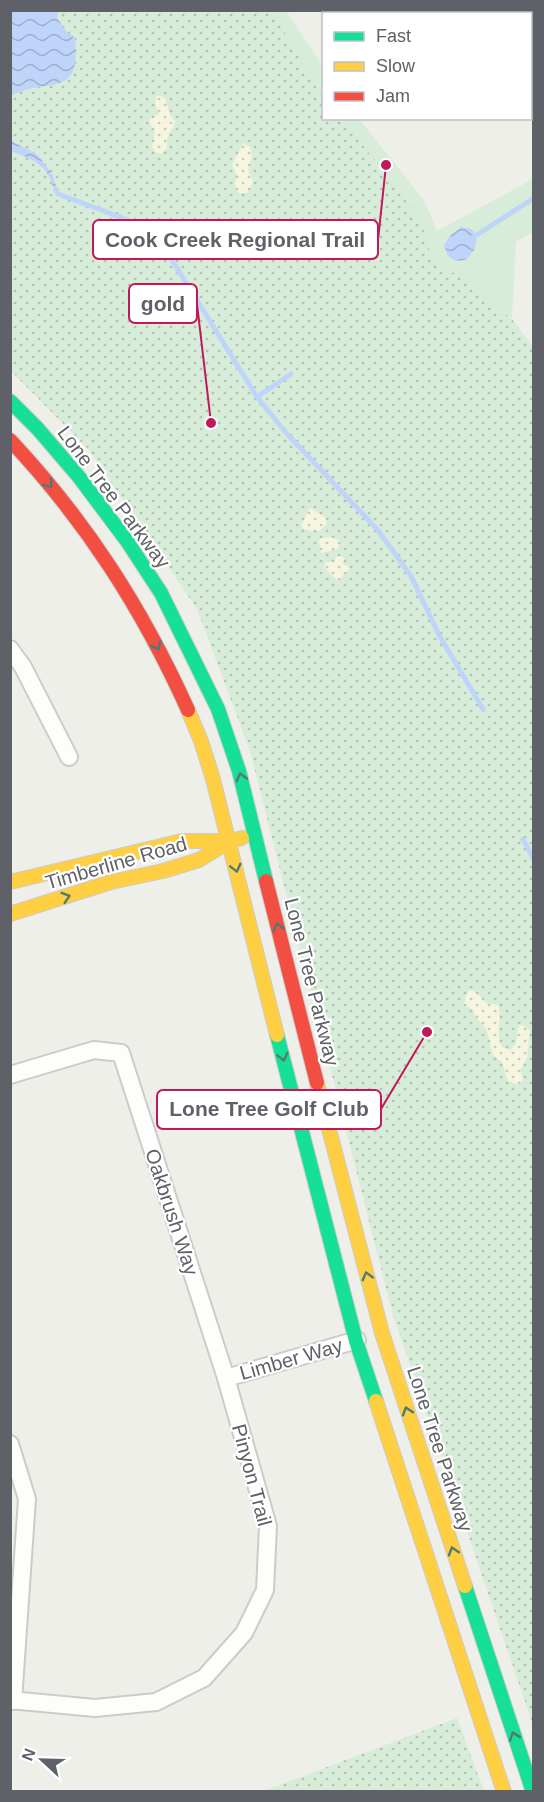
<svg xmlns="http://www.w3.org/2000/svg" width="544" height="1802" font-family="Helvetica,sans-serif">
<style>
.grass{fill:url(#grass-dots)}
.sand{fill:url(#sand-dots)}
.park{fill:#d7ecd9}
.water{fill:url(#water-waves)}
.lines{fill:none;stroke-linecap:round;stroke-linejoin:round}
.stream{stroke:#bfd4f9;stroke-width:5}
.street-casing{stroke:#cbccca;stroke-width:20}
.fast-casing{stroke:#cccccb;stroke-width:16}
.slow-casing{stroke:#cccccb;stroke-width:16}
.jam-casing{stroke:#cccccb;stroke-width:16}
.street{stroke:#fdfdfc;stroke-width:16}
.fast{stroke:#16e098;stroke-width:14}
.slow{stroke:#ffcf43;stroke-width:14}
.jam{stroke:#f24e42;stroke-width:14}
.oneway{stroke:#507a72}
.labels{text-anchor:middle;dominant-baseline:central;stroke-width:4.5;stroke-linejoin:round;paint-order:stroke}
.street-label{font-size:20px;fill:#5f6168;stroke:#fff}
.leader{fill:none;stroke:#c2185b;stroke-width:2}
.callout-dot{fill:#c2185b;stroke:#fff;stroke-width:2}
.callout{fill:#fff;stroke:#c2185b;stroke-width:2}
.callout-label{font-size:21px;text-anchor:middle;font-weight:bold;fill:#5f6168}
</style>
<defs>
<pattern id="grass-dots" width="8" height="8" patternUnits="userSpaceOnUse" patternTransform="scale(1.5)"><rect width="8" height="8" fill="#d7ecd9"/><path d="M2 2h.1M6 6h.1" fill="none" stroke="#b2c3b4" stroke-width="1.8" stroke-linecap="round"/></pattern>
<pattern id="sand-dots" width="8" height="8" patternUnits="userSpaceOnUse" patternTransform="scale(1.5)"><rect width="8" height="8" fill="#f6f5e0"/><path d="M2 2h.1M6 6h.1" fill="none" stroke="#cacab9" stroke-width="1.8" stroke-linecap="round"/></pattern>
<pattern id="water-waves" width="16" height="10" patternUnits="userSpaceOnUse" patternTransform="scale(1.5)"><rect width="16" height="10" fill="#bfd4f9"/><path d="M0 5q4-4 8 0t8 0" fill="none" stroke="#9eafcd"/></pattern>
</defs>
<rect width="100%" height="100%" fill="#efefea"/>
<g class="grass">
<polygon points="11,10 276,11 323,93 324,118 343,119 434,233 432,254 512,319 533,347 533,1725 392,1312 250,751 197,609 89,450 11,371"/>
<polygon points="457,1718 484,1791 264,1791"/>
</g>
<g class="sand">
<path d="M157 95 165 98 170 115 175 121C173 133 166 130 167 148L161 154 156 152 152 147 155 133 149 121 151 118 159 114 155 103Z"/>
<path d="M243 143 250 147 252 155 248 170 253 181 247 193H240C233 188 235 182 237 175L232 165Z"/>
<polygon points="310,508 326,518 327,523 319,531 305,530 302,527 302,523"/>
<polygon points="333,537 340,541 338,549 321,553 319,541 321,538"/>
<polygon points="340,556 344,558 343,564 350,568 338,581 324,567 325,563 334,561 336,557"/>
<path d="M470 990 476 992 486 1003 498 1005C503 1019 494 1033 502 1047L511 1050 516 1044 519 1025 525 1026 530 1031 527 1058 520 1070 523 1079 519 1085 508 1081 502 1062 493 1055 486 1028 476 1018 473 1010 464 1004 467 993Z"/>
</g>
<g class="park">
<polygon points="272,11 286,11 323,66 323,97 314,84"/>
<path d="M341 119H359L424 200 437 231 533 179V232L516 242 512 319 455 273C427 272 431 243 421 225 401 188 367 152 341 119Z"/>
</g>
<g class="water">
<path d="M11 10 59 11 57 18 66 31 75 38C82 102 45 76 11 96Z"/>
<path d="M10 140 38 155 53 175 58 194C52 187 52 181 47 173 39 161 24 156 11 151Z"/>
<polygon points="461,227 471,229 477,235 475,249 466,260 455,261 448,256 444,245 450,236"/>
</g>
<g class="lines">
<g class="stream">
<polyline points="56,190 58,194 136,223 167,252 257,397 287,434 377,529 411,576 439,635 483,709"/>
<polyline points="472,238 534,198"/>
<polyline points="257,397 291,374"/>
<polyline points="523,839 534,860"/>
</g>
<defs>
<g id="street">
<polyline points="400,10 402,14"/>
<polyline points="530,77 534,76"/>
<polyline points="10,649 23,667 69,757"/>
<polyline points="10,1075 94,1050 121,1053 226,1378 268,1526 265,1590 244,1633 204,1678 156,1702 95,1708 10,1700"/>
<polyline points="226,1378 357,1340"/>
<polyline points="10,1444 27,1499 13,1701"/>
</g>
<g id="fast">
<polyline points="10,401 38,429 79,477 127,541 161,593 218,709 239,771 266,881"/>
<polyline points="277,1035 356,1341 376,1401"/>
<polyline points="465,1586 533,1792"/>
</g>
<g id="slow">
<polyline points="188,710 201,741 213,779 277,1035"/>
<polyline points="10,882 182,841 230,841"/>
<polyline points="10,914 111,882 163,871 199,860 230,841 242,838"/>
<polyline points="317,1083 382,1333 465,1586"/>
<polyline points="376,1401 504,1792"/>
</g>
<g id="jam">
<path d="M10 440C86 521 142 608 188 710"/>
<polyline points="266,881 317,1083"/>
</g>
</defs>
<use href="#street" class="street-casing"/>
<use href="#fast" class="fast-casing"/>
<use href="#slow" class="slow-casing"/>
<use href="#jam" class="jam-casing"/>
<use href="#street" class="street"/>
<use href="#fast" class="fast"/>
<use href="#slow" class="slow"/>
<use href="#jam" class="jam"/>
</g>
<defs><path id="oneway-chevron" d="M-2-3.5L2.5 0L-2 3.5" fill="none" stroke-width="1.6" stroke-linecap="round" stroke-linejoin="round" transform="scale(1.5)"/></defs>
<g class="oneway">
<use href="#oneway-chevron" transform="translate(49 484) rotate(49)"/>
<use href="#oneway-chevron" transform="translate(157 646) rotate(64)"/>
<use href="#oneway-chevron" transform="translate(241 777) rotate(-105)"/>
<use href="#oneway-chevron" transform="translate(236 868) rotate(76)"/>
<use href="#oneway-chevron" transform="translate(66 897) rotate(-17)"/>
<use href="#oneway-chevron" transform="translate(278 927) rotate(-104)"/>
<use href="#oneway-chevron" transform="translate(283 1057) rotate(76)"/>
<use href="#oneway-chevron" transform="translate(367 1276) rotate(-105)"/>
<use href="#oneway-chevron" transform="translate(407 1411) rotate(-108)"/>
<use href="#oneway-chevron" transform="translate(453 1551) rotate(-108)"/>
<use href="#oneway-chevron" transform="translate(514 1736) rotate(-109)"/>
</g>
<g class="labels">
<g class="street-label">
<text transform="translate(114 497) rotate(53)">Lone Tree Parkway</text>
<text transform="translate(116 863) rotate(-16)">Timberline Road</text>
<text transform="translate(312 982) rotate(76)">Lone Tree Parkway</text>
<text transform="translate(172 1212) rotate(72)">Oakbrush Way</text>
<text transform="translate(291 1359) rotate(-16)">Limber Way</text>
<text transform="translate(440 1449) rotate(72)">Lone Tree Parkway</text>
<text transform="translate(252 1475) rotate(75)">Pinyon Trail</text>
</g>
</g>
<path class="leader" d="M386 165L378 240M211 423L197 304M427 1032L381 1109"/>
<g class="callout-dot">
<circle cx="386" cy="165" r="6"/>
<circle cx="211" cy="423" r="6"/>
<circle cx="427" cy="1032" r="6"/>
</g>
<g class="callout">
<rect x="93" y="220" width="285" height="39" rx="6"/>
<rect x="129" y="284" width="68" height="39" rx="6"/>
<rect x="157" y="1090" width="224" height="39" rx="6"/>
</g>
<g class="callout-label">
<text x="235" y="247">Cook Creek Regional Trail</text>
<text x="163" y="311">gold</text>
<text x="269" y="1116">Lone Tree Golf Club</text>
</g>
<rect width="544" height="1802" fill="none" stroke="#5f6168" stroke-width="24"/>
<rect x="322" y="12" width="210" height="108" fill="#ffffff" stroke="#bfc0c3" stroke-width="1.5"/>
<rect x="334" y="32" width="30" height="9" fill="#16e098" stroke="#bfc0c3" stroke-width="1.5"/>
<text x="376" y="42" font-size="18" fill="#5f6168">Fast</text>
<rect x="334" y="62" width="30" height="9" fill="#ffcf43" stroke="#bfc0c3" stroke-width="1.5"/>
<text x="376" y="72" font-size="18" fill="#5f6168">Slow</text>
<rect x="334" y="92" width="30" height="9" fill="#f24e42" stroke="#bfc0c3" stroke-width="1.5"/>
<text x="376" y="102" font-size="18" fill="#5f6168">Jam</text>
<g transform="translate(42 1760) rotate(292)" stroke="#ffffff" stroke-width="4.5" paint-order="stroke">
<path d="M0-4.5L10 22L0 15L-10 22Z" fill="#5f6168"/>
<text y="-9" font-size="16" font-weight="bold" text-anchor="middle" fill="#5f6168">N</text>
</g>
</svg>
